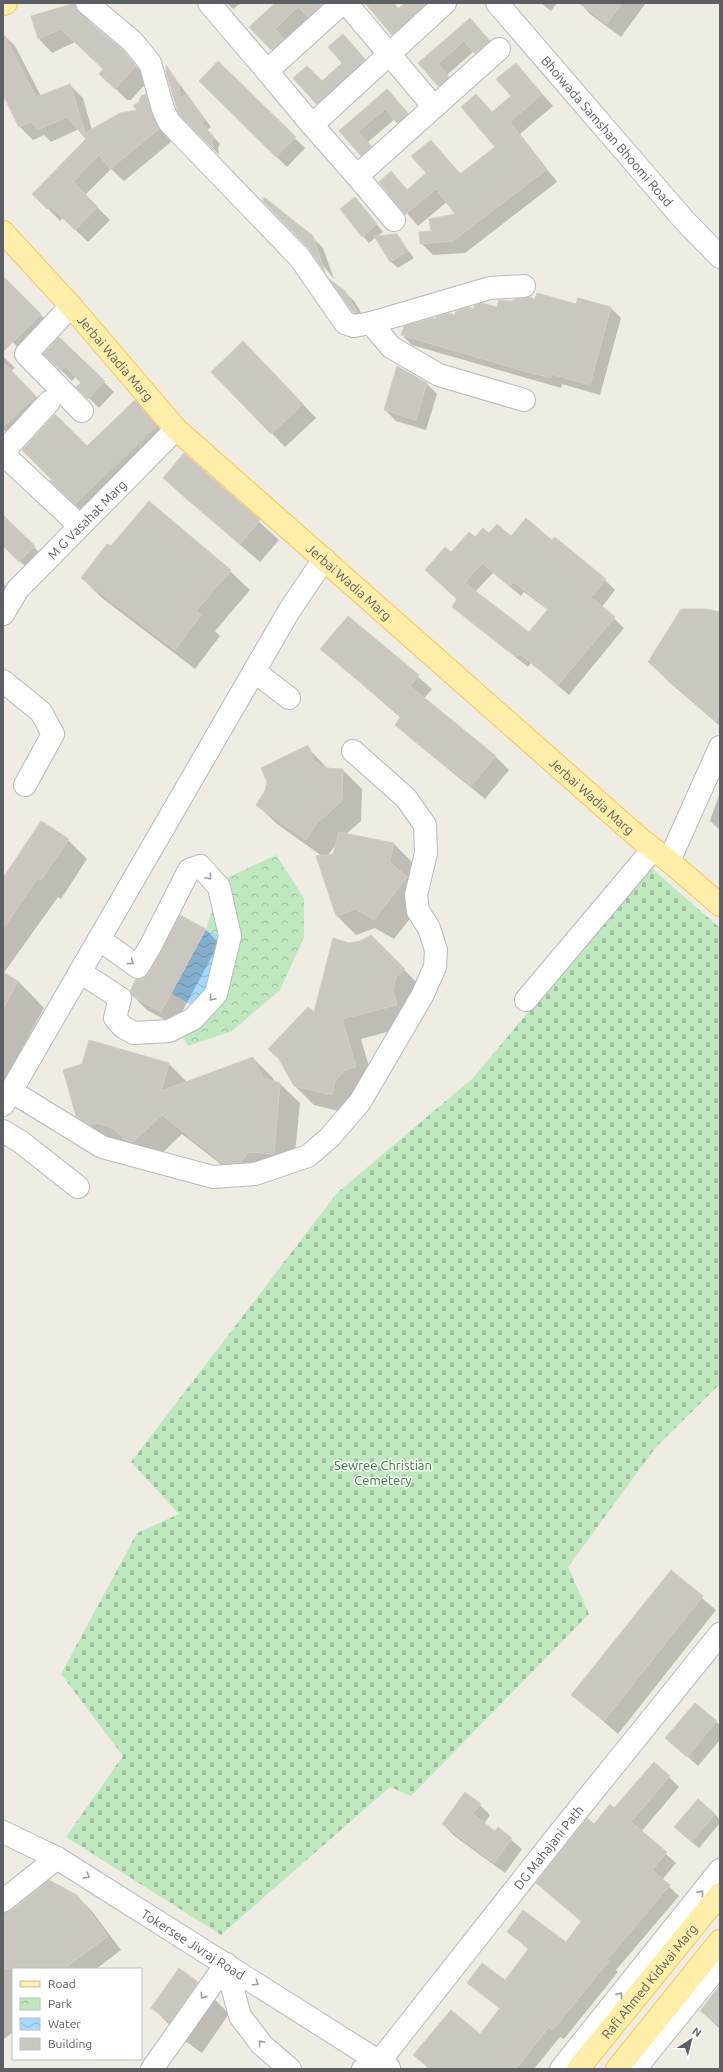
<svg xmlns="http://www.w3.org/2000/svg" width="723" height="2072" font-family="Ubuntu,sans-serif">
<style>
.cemetery{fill:url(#cemetery-stones)}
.park{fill:url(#park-crowns)}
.water{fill:url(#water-waves)}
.shadow{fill:#0003;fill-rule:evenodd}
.building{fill:#cac7c1;stroke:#d4cec2;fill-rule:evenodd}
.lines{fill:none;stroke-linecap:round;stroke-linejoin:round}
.minor-casing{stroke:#b6babf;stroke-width:24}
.major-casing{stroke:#f9c653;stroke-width:24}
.minor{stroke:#fff;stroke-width:22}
.major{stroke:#ffeea9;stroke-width:22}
.oneway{stroke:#9da0a3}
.labels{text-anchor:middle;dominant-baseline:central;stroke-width:3;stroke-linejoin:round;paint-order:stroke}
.street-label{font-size:13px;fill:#5c6065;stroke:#fff}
.park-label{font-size:13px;fill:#2f8230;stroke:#fff}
</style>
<defs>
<pattern id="cemetery-stones" width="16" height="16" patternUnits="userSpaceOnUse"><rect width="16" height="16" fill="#c0e8bf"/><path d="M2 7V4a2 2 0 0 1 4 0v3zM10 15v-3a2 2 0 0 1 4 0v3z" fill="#9fbf9f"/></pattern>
<pattern id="park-crowns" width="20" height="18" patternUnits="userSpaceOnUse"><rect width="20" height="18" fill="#c0e8bf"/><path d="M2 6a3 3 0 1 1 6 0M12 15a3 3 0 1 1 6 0" fill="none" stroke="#9fbf9f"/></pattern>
<pattern id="water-waves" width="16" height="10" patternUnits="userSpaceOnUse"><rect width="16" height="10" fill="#a4daff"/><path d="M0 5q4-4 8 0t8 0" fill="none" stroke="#89b4d2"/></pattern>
</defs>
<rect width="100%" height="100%" fill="#efece4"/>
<polygon class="cemetery" points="650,867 720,928 720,1384 656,1447 568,1567 589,1614 411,1796 390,1787 221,1935 66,1837 123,1756 61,1674 137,1533 179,1514 131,1462 337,1193 473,1078"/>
<polygon class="park" points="276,855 304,898 304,937 280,990 232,1031 188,1046 176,1023 196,1008 232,943 206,929 222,880"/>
<polygon class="water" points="206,929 232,944 196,1008 171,993"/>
<g class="shadow">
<polygon points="227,3 241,3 233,9"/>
<polygon points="276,3 317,3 330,17 319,27 309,17 284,40 293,50 282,60 251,27"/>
<polygon points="366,3 394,3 399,9 407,3 449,3 403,44"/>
<polygon points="541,3 557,3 551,11"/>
<polygon points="580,3 646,3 621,37 590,14"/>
<polygon points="75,4 88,18 91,24 123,52 149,80 131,100 127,100 114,87 104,69 75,42 52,53 39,39 32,17"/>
<polygon points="480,30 499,51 486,63 474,51 447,75 459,88 449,96 419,63"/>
<polygon points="3,34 15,46 41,96 70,85 83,98 92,130 139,110 140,103 145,95 158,108 164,128 171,142 124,181 111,169 85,195 110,220 88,242 63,218 60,221 34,194 87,140 79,129 51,142 44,135 33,140 20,127 3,93"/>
<polygon points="353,46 375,70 327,114 294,78 322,82 343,63"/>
<polygon points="218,63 305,148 287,167 200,81"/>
<polygon points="516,64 553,106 520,134 557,182 465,253 433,255 421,243 432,232 457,214 447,202 418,226 380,182 391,173 408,190 427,174 431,141 461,174 496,147 476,95 493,113 512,96"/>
<polygon points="167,67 211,127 207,130 220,144 218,148 219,155 180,114"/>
<polygon points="387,90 418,124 408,133 395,119 368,142 381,157 372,165 340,131"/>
<polygon points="355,198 383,232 377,236 396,235 414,258 398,268 391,262 376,237 369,243 363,236"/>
<polygon points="312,237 323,248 334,279 310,249"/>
<polygon points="3,278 51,325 24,353 3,333"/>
<polygon points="344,291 355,302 367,323 364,322 354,312"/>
<polygon points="577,305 611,308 621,318 600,395 562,384 561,388 412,345 402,335 436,320 475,310"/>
<polygon points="59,338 114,392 99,408 78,387 82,383 76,376 72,381 45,354"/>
<polygon points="3,356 15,368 11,371 49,410 16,441 3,429"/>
<polygon points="257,356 316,418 285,447 213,372"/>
<polygon points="426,383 437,394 426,430 396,421 385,410"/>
<polygon points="135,401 173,443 92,520 68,498 87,447"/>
<polygon points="184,454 279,540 260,562 184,497 164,478"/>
<polygon points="3,516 44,557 30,571 3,545"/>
<path d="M489 535 552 542 605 580 615 590 602 607 624 628 569 695 531 663 528 667 463 616 453 606 458 600 426 570 475 538ZM493 573 521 596 524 592 548 610 529 634 475 592Z"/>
<polygon points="111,548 230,571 250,590 215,631 220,636 195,669 102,598 82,578"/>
<polygon points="3,583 15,595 3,608"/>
<polygon points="720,613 720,726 668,681 649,662"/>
<polygon points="348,617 432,689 424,699 495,756 509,770 485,799 410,738 396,724 401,718 321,649"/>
<path d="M307 747 328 769 343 770 362 789 361 821 346 834 394 844 413 863 426 898 394 939 375 928 356 935 337 916 322 856 277 824 257 805ZM337 843 334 854 328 855Z"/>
<polygon points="720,792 720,830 710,821"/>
<polygon points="68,840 87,859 61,899 58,897 3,974 18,981 44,1008 3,1084 3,879"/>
<polygon points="205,929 219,943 175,1025 147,1010 133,996"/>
<polygon points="371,936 423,989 416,1024 361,1039 375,1087 351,1114 314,1105 294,1085 349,944 360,942"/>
<polygon points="253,1058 273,1078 275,1082 280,1084 300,1103 293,1173 268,1171 245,1183 182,1134 153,1162 97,1136 77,1116 169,1064 187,1082"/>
<polygon points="671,1572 716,1610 618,1734 573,1695"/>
<polygon points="696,1704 720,1725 720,1740 698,1766 667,1738"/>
<polygon points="669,1777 679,1787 641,1832 676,1863 662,1880 679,1896 616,1970 618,1972 564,2039 560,2037 534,2069 429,2069 415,2055 480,2036 500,2009 468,1983 505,1981 529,1950 509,1932 566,1943 582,1922 537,1883 594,1825 614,1809"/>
<polygon points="480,1805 490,1815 484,1824 495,1832 498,1829 522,1849 505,1873 453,1835 443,1824"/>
<polygon points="715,1814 720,1820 720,1823 699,1848 682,1834"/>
<polygon points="77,1896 91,1910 121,1950 96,1969 13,1969 13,2032 3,2040 3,1914"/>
<polygon points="198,1982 229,2014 202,2053 184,2040 153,2008"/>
<polygon points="720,1986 720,2029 701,2011"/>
</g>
<g class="building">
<polygon points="75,3 79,13 124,51 136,66 115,89 99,74 103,69 61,29 38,39 31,16"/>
<polygon points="275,3 323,3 308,17 298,7 275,29 284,39 271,50 249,27"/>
<polygon points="365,3 393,3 398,9 405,3 427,3 392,35"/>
<polygon points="579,3 622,3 607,24"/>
<polygon points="470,18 490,41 475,54 464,41 438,64 449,77 438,86 418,63"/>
<polygon points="3,33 36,97 70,84 85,133 120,113 137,110 133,106 139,102 141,96 146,94 152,114 159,129 110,169 99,155 73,182 98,207 75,230 50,206 47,209 32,194 86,139 67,117 38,130 31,122 19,127 3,95"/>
<polygon points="343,34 365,59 316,104 293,78 307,66 322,81 342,63 328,47"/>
<polygon points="218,61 296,137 276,157 199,81"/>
<polygon points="516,63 542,94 510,122 546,170 453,241 420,244 419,232 431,231 429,219 455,214 436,189 405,215 379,182 391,171 407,190 426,173 411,156 431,140 460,174 495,147 461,107 476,94 492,112 511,96 496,79"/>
<polygon points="166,65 179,84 180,100 186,93 205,120 201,123 214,137 211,141 214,150 179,115 166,73"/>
<polygon points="387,89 408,113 397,123 385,109 358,132 371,146 361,156 339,131"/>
<polygon points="264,197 313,236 325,272 309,249 262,200"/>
<polygon points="355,197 377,224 362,237 340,209"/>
<polygon points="397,234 408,251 390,262 374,236"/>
<polygon points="3,276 41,314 3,352"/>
<polygon points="329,279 345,291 358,313 353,312"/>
<polygon points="537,293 576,304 578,298 611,307 590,385 551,374 551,378 517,369 401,335 404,326 433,318 436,319 436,317 448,313 455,315 456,311 468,307 474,309 475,305 482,303 497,307 499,300 514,301 515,299 529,297 535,299"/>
<polygon points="59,337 105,381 88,399 76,387 81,383 66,367 61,371 43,354"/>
<polygon points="243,341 303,404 271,434 211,372"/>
<polygon points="3,362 36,396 3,427"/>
<polygon points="397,366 427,383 416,420 384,410"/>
<polygon points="135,400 157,426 75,504 50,481 52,480 22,450 55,414 87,446"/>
<polygon points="184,453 260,520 240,544 163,478"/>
<polygon points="149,501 231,570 196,611 201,615 175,650 81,578 107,544 111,546"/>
<polygon points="3,515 35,546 19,562 3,546"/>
<path d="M526 518 552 540 555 537 606 579 591 597 615 617 558 685 520 654 517 657 452 607 457 599 425 570 445 547 451 552 469 532 475 537 483 528 489 533 497 524 511 536ZM482 563 510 586 514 582 548 609 529 632 465 583Z"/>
<polygon points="681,609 706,609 720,612 720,712 716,721 648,662"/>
<polygon points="348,616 419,675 410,686 496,756 471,786 395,725 401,716 320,649"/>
<polygon points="308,745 315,762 326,768 343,769 342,801 317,823 306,840 256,805 265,791 267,782 261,768"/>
<polygon points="41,821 69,839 41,880 38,878 3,929 3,878"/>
<polygon points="339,832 394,843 390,862 407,877 374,920 355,909 336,916 316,856 333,854"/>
<polygon points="180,915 206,929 161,1012 132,996 130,991 136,979 143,978 149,973"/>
<polygon points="371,935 405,969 396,977 393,991 397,1005 342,1019 356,1067 345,1070 335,1081 332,1095 294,1086 279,1059 268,1049 308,1007 314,1012 333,938 349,943 360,941"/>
<polygon points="3,972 18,981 3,1009"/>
<polygon points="89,1040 169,1063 161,1091 253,1057 263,1078 280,1083 274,1154 249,1152 240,1163 224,1164 162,1115 133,1142 125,1140 114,1129 98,1123 90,1125 76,1116 63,1070 82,1064"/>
<polygon points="671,1570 703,1596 604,1721 571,1695"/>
<polygon points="695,1703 717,1721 687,1757 665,1738"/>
<polygon points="654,1762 670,1776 631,1822 667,1852 652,1870 670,1885 607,1960 609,1961 553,2030 549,2027 516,2069 430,2069 413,2055 451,2010 480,2034 500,2008 467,1983 482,1963 505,1980 529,1948 507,1932 523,1910 566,1942 581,1921 536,1883 587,1818 594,1824 610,1804 614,1808"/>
<polygon points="465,1792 481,1804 473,1814 495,1831 498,1827 512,1838 494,1863 442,1824"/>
<polygon points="698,1799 715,1814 692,1842 674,1827"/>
<polygon points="49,1880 77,1895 108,1936 64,1969 3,1969 3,1913 11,1911"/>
<polygon points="179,1968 198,1982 170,2022 151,2008"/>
<polygon points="720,1985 720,2026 700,2011"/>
</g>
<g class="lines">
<defs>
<g id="minor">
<polyline points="87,3 133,42 150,63 163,109 169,122 300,258 345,323 354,326 371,323 391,347 439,375 524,400"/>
<polyline points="209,3 267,71"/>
<polyline points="342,3 267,71 312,125 445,3"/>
<polyline points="346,3 434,107 499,49"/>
<path id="s1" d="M497 3 684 220 720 257"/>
<polyline points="312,125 357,176 434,107"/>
<polyline points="357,176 394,220"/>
<polyline points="71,306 26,354 82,411"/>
<polyline points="371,323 490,288 524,286"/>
<polyline points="3,452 49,402"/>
<polyline points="3,454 80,526"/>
<path id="s2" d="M3 614 18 589 176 429"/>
<polyline points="254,671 289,698"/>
<polyline points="3,681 41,712 53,734 25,785"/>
<polyline points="669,861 720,747"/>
<polyline points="80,972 120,998 115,1018 123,1027 134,1033 169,1031 193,1019 216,994 230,936 219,887 200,866 189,870 151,945 138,967 99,939"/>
<polyline points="526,1000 653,849"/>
<polyline points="11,1091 102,1147 213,1177 255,1174 308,1156 329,1138 360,1102 422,996 435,967 436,950 429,928 418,911 416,895 426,853 425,825 406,798 353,751"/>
<polyline points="3,1105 289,611 324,559"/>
<polyline points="3,1131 21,1142 78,1187"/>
<path id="s3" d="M3 1832 57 1858 389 2068"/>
<polyline points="3,1901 57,1858"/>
<polyline points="226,1964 240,2016 262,2045 290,2069"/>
<polyline points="152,2069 226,1964"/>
<path id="s4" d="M363 2069 379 2062 561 1831 720 1634"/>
<polyline points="561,2069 720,1870"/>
<polyline points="635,2069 720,1964"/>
</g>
<g id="major">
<polyline points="3,4 6,3"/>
<path id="s5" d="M3 232 71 306 176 429 638 837 669 861 720 905"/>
<path id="s6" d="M578 2069 720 1894"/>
<polyline points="617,2069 720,1941"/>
</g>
</defs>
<use href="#minor" class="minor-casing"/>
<use href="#major" class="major-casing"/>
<use href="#minor" class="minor"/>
<use href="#major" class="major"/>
</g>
<defs><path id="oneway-chevron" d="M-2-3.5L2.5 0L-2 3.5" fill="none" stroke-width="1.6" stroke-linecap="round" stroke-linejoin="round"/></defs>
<g class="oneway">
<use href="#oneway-chevron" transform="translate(209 877) rotate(49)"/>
<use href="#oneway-chevron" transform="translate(131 962) rotate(36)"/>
<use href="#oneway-chevron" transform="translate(212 998) rotate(131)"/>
<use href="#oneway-chevron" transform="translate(87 1876) rotate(32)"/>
<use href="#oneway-chevron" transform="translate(701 1893) rotate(-51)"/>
<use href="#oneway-chevron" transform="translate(256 1983) rotate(32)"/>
<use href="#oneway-chevron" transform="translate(620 1995) rotate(-51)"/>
<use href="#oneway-chevron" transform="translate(203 1996) rotate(125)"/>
<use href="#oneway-chevron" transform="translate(261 2043) rotate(-131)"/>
</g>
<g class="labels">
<g class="street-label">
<text stroke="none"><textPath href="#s1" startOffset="169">Bhoiwada Samshan Bhoomi Road</textPath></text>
<text stroke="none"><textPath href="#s5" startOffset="169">Jerbai Wadia Marg</textPath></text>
<text stroke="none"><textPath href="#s2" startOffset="127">M G Vasahat Marg</textPath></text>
<text stroke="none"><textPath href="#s5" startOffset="493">Jerbai Wadia Marg</textPath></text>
<text stroke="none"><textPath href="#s5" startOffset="817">Jerbai Wadia Marg</textPath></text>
<text stroke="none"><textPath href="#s4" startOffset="291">DG Mahajani Path</textPath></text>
<text stroke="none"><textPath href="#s3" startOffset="221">Tokersee Jivraj Road</textPath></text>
<text stroke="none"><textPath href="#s6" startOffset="113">Rafi Ahmed Kidwai Marg</textPath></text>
</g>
<g class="park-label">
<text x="383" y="1465">Sewree Christian<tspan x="383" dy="15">Cemetery</tspan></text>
</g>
</g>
<rect width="723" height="2072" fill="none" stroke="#5c6065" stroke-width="8"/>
<rect x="12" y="1968" width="130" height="92" fill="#ffffff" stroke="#bebfc1"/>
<rect x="20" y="1981" width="20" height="6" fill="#ffeea9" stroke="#bebfc1"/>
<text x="48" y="1988" font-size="12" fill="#5c6065">Road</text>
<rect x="20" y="1998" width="20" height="12" fill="url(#park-crowns)" stroke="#bebfc1"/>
<text x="48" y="2008" font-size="12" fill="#5c6065">Park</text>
<rect x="20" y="2018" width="20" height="12" fill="url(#water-waves)" stroke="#bebfc1"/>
<text x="48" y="2028" font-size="12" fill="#5c6065">Water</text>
<rect x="20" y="2038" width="20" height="12" fill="#cac7c1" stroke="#bebfc1"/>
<text x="48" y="2048" font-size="12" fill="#5c6065">Building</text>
<g transform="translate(691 2040) rotate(36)" stroke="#ffffff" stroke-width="3" paint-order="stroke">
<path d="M0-3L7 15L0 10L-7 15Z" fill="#5c6065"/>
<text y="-6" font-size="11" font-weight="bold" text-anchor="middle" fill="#5c6065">N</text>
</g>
</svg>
